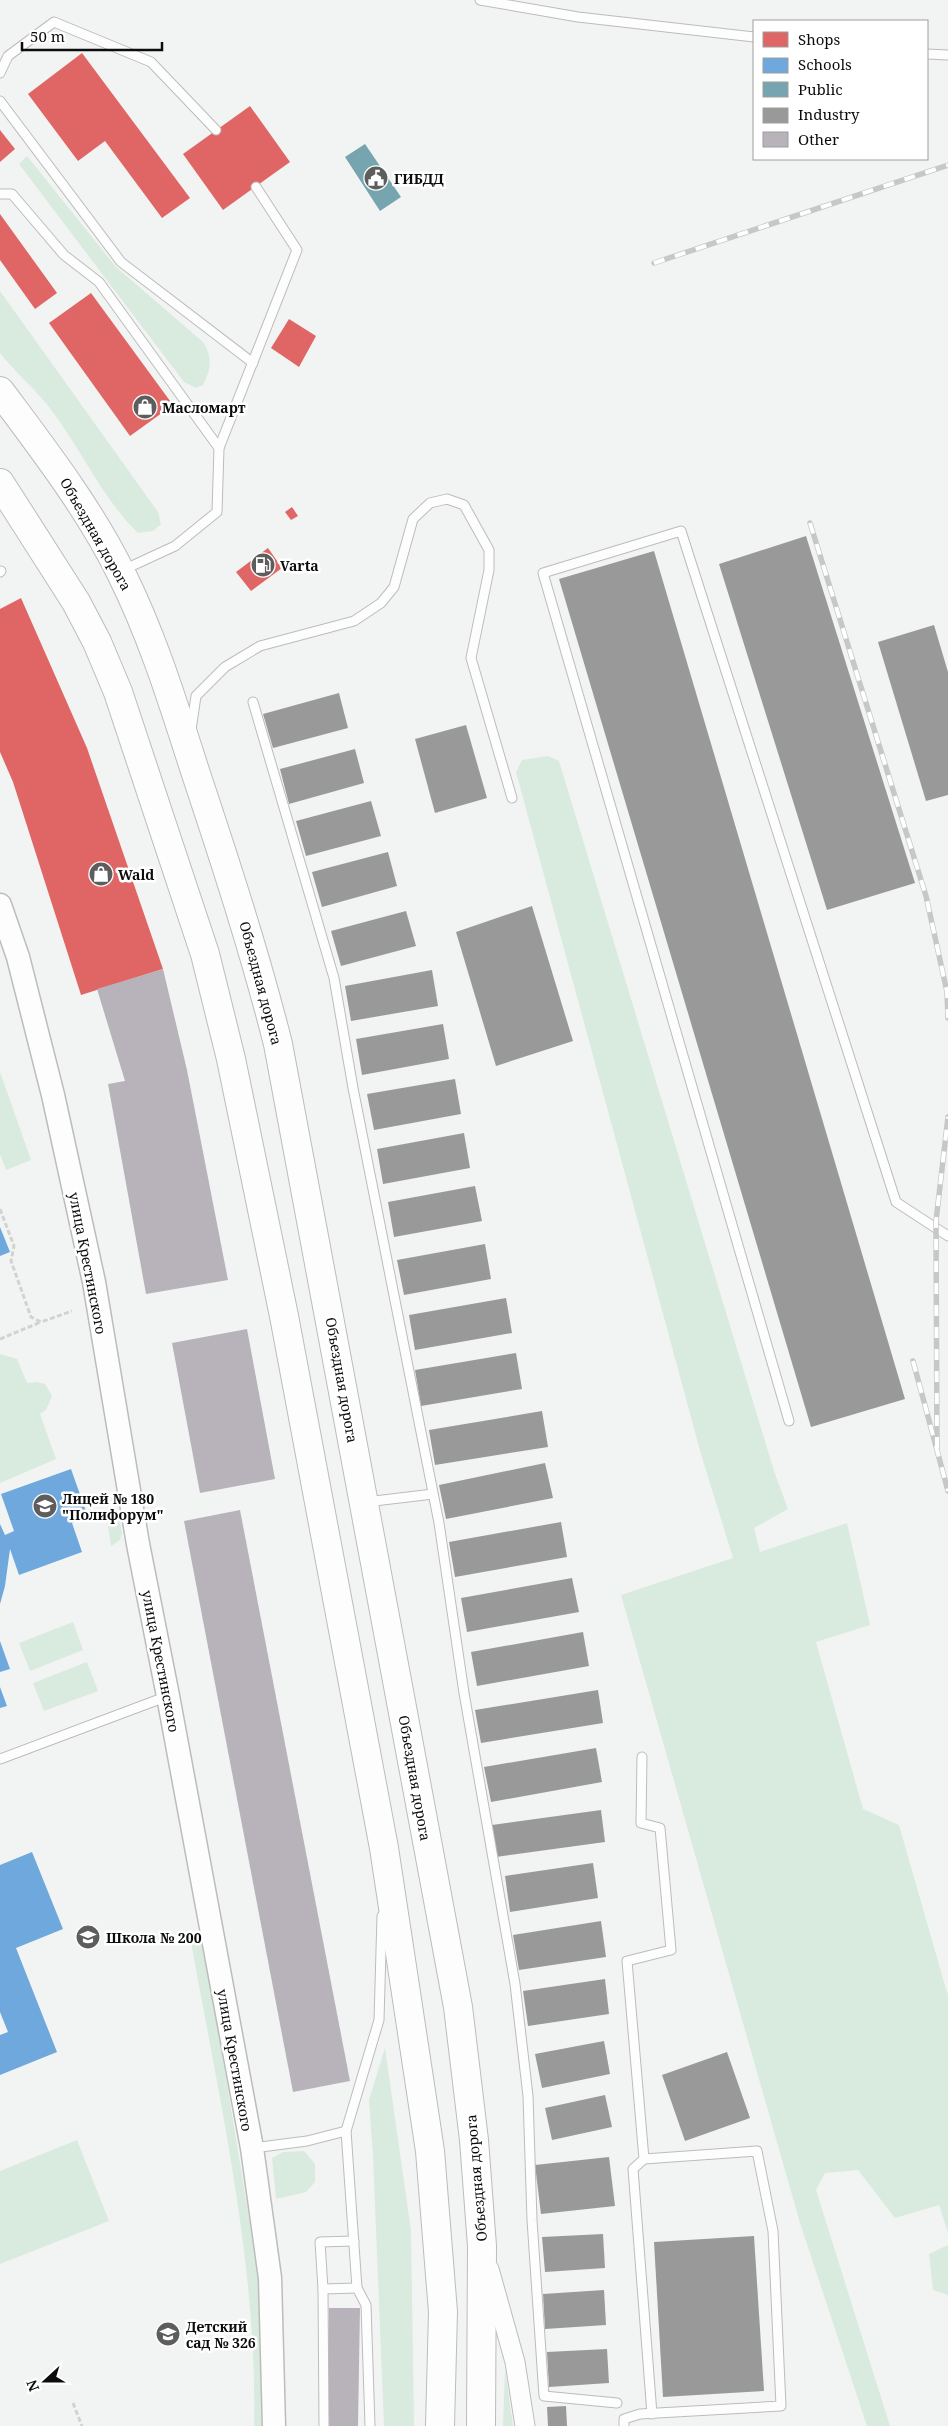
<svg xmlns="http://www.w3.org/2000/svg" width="948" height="2426" font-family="'Noto Serif',serif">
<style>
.green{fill:#d8ebde}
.shops{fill:#e06666}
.schools{fill:#6fa8dc}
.public{fill:#76a5af}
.industry{fill:#999}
.building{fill:#b8b3ba}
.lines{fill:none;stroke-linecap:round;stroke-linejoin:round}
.service-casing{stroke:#bbbcbb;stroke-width:11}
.minor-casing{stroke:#bbbcbb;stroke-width:21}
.tertiary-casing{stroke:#bbbcbb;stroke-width:25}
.primary-casing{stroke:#bbbcbb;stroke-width:30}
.path{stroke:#d1d2d1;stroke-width:3;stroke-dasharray:5 2.5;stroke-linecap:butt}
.service{stroke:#fdfdfd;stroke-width:9}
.minor{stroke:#fdfdfd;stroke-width:19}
.tertiary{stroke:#fdfdfd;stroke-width:22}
.primary{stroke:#fdfdfd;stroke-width:28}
.rail-casing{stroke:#c6c7c7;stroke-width:5.5}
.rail{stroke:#fff;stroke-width:4;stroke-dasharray:11;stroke-linecap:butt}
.labels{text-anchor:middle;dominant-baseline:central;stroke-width:5;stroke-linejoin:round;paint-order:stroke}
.poi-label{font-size:14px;font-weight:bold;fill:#0b0c0b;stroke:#fff;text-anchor:start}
.street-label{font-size:14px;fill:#0b0c0b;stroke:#fff}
</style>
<rect width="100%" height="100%" fill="#f2f4f3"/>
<g class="green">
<path d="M27 156 116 267 203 342C213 358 211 369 203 385L196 388 184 382 19 164Z"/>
<path d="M0 291 158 512 161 524 153 531 138 533C101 497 81 448 49 407 34 388 15 372 0 353Z"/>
<polygon points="548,756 559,761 774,1471 788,1509 754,1528 760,1552 847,1523 870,1625 816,1642 863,1809 899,1825 948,1996 948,2233 939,2205 895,2218 858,2170 825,2173 816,2190 890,2426 867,2426 800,2223 621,1595 733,1558 701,1454 516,772 522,760"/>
<polygon points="0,1072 31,1160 6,1170 0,1154"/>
<polygon points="0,1354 17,1359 27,1383 37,1382 45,1384 52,1396 46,1410 40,1414 56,1459 0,1483"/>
<polygon points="118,1511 122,1533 120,1540 111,1546 106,1514"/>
<polygon points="73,1622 83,1650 30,1671 19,1643"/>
<polygon points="87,1662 98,1691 44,1711 33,1683"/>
<path d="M191 1942 200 1943 206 1955 262 2298 266 2426H254C258 2267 219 2098 191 1942Z"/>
<polygon points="385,2048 411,2231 414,2426 384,2426 373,2156 369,2100"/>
<polygon points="77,2140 109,2221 0,2264 0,2171"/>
<polygon points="304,2151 315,2164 315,2182 306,2192 276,2199 272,2158 283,2152"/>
<polygon points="948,2245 948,2295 933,2290 929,2254"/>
<polygon points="505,2369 513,2426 503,2426"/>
</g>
<g class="shops">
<polygon points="82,53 190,198 162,218 105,141 78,161 28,94"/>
<polygon points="250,106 290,162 223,210 183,154"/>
<polygon points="0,130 15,149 0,162"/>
<polygon points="0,214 57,293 35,309 0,260"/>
<polygon points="91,293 173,405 130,436 49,323"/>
<polygon points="289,319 316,336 299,367 271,348"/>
<polygon points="292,507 298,516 291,520 285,512"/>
<polygon points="268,548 282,568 251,591 236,572"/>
<polygon points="21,598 87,748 163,969 81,995 13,782 0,752 0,609"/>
</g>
<g class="schools">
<polygon points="0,1227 10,1252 0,1256"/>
<polygon points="71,1469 88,1517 72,1523 82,1552 19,1575 10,1549 5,1586 0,1604 0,1524 5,1535 14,1531 1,1494"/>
<polygon points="0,1641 10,1669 0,1672"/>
<polygon points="0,1687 7,1706 0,1708"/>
<polygon points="32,1852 63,1929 16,1948 57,2052 0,2075 0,2035 8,2032 0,2012 0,1865"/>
</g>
<polygon class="public" points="365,144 401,197 380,211 345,157"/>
<g class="industry">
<polygon points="806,536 915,883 827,910 719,564"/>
<polygon points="654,551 905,1399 811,1427 559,579"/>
<polygon points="934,625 948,672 948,795 926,801 878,642"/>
<polygon points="339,693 348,728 273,748 263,714"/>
<polygon points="466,725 487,798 435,813 415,739"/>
<polygon points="355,749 364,783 289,804 280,769"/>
<polygon points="371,801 381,836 306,856 296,821"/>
<polygon points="388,852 397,886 322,907 312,872"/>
<polygon points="532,906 573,1041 496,1066 456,932"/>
<polygon points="406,911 416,946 341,966 331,931"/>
<polygon points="432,970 438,1006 351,1021 345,986"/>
<polygon points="443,1024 449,1059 362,1075 356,1039"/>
<polygon points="455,1079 461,1114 374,1130 367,1094"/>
<polygon points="464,1133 470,1168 383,1184 377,1149"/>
<polygon points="475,1186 482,1221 394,1237 388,1202"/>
<polygon points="485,1244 491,1279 404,1295 397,1260"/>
<polygon points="506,1298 512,1333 415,1350 409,1315"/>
<polygon points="516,1353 522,1389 421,1406 415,1370"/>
<polygon points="542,1411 548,1447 435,1465 429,1430"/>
<polygon points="545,1463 553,1498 446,1519 439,1485"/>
<polygon points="561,1522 567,1557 455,1577 449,1542"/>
<polygon points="572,1578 579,1612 467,1632 461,1598"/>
<polygon points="583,1632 589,1666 477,1686 471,1652"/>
<polygon points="598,1690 603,1723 481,1743 475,1710"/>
<polygon points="596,1748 602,1782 491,1802 484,1767"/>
<polygon points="601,1810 605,1842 496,1857 492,1825"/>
<polygon points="593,1863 598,1898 510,1912 505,1876"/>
<polygon points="601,1921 606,1957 519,1970 513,1935"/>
<polygon points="605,1979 609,2014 528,2026 523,1991"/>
<polygon points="604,2041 610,2074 542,2088 535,2054"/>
<polygon points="727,2052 750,2118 685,2141 662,2075"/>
<polygon points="605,2095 612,2127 552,2140 545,2108"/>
<polygon points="609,2157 615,2206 541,2214 535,2165"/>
<polygon points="603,2234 605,2268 545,2272 542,2237"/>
<polygon points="754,2236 764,2391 663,2397 654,2242"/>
<polygon points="604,2290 606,2325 545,2329 543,2294"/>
<polygon points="607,2349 609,2383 549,2387 547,2352"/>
<polygon points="566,2406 567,2426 548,2426 547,2407"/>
</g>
<g class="building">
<polygon points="163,969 187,1070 228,1280 146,1294 108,1084 125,1081 97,989"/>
<polygon points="247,1329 275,1479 200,1493 172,1343"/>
<polygon points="240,1510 350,2081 293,2092 184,1521"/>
<polygon points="329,2308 360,2308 358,2426 327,2426"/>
</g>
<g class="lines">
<defs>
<g id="service">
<polyline points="480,0 578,17 754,37"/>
<polyline points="927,54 948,55"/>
<polyline points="0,73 8,56 54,22 151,62 216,130"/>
<polyline points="0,101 121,262 253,363"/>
<polyline points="0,194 12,194 64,255 99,282 219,448"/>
<polyline points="123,570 175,546 217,512 219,448 297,250 256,187"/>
<polyline points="0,572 1,571"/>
<polyline points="253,702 334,978 353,1088 439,1523 464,1693 515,1984 528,2096 532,2220 544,2396 617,2403"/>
<polyline points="191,730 196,696 225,667 260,646 354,621 381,603 394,587 413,519 430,503 447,499 464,505 489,550 489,570 471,658 512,798"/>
<polyline points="789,1421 543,573 681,531 896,1202 948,1236"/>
<polyline points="366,1502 433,1494"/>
<polyline points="642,1757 641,1823 660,1828 671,1950 627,1961 644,2159 633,2169 652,2414"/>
<polyline points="0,1759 168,1696"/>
<polyline points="253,2148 307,2141 346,2131"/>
<polyline points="354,2241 320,2242 323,2289 357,2288"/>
<polyline points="323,2289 324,2426"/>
<polyline points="370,2426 366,2305 357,2288 346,2131 379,2020 382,1916"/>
<polyline points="624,2426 624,2419 640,2414 781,2406 773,2231 757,2151 644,2159"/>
</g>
<polyline id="minor" points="489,2269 515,2362 525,2426"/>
<polyline id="tertiary" points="0,905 18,957 53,1095 94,1282 138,1544 168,1696 252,2148 270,2278 274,2426"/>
<g id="primary">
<path d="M0 391C43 449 89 508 121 573 153 637 174 706 196 774 226 864 255 953 278 1044L458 2007 474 2140 482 2246 481 2426"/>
<polyline points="0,483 76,602 97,642 118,692 205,954 231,1059 284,1316 384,1848 430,2151 443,2312 440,2426"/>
</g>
</defs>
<use href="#service" class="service-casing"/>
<use href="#minor" class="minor-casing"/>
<use href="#tertiary" class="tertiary-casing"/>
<use href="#primary" class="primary-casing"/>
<g class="path">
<polyline points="0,1209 14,1246 11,1261 31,1317 41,1322 72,1311"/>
<polyline points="0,1339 41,1322"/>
<polyline points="73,2403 82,2426"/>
</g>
<use href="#service" class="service"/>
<use href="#minor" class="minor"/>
<use href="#tertiary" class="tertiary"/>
<use href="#primary" class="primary"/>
<defs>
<g id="rail">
<polyline points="654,263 948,165"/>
<polyline points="810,523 926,896 947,992 948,1018"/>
<polyline points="913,1361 948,1491"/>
<polyline points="937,1448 936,1221 948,1117"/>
</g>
</defs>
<use href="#rail" class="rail-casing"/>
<use href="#rail" class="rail"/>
</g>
<defs>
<symbol id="civic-disc" viewBox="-11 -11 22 22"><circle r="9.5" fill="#5c5d5c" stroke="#fff"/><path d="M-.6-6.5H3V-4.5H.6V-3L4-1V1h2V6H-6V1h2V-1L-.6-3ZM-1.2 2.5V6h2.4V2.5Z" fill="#fff"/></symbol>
<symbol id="shop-disc" viewBox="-11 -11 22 22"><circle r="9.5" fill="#5c5d5c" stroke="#fff"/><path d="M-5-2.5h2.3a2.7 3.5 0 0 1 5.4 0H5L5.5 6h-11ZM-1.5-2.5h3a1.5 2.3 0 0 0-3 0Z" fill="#fff"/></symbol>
<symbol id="fuel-disc" viewBox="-11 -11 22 22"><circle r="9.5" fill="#5c5d5c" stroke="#fff"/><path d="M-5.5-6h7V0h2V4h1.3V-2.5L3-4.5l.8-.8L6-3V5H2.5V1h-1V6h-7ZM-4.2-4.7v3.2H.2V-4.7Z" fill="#fff"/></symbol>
<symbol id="school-disc" viewBox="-11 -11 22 22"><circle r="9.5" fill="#5c5d5c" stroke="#fff"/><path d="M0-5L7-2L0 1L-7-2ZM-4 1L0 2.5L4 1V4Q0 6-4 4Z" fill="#fff"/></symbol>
</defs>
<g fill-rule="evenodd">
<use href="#civic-disc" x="362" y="164" width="28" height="28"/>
<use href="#shop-disc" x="131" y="393" width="28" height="28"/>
<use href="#fuel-disc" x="249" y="551" width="28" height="28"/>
<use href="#shop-disc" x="87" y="860" width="28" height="28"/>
<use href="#school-disc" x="31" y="1492" width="28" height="28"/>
<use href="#school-disc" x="74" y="1923" width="28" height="28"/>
<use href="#school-disc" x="154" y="2320" width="28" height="28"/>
</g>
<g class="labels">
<g class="poi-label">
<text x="394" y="178">ГИБДД</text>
<text x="162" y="407">Масломарт</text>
<text x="280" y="565">Varta</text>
<text x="118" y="874">Wald</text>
<text x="62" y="1498">Лицей № 180<tspan x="62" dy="16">"Полифорум"</tspan></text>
<text x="106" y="1937">Школа № 200</text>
<text x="186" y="2326">Детский<tspan x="186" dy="16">сад № 326</tspan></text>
</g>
<g class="street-label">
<text transform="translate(96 534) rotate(60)">Объездная дорога</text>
<text transform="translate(261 983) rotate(75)">Объездная дорога</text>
<text transform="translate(88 1263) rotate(79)">улица Крестинского</text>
<text transform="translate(342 1380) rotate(80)">Объездная дорога</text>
<text transform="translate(161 1661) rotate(79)">улица Крестинского</text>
<text transform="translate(415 1778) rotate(80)">Объездная дорога</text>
<text transform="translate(235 2060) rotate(80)">улица Крестинского</text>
<text transform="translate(476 2178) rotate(-95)">Объездная дорога</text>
</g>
</g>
<rect x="753" y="20" width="175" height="140" fill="#ffffff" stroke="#9d9e9d"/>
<rect x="763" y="32" width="25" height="15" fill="#e06666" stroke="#9d9e9d"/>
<text x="798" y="45" font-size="15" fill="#0b0c0b">Shops</text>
<rect x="763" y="58" width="25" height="15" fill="#6fa8dc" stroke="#9d9e9d"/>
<text x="798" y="70" font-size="15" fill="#0b0c0b">Schools</text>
<rect x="763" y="82" width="25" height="15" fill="#76a5af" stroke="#9d9e9d"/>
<text x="798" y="95" font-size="15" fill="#0b0c0b">Public</text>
<rect x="763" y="108" width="25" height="15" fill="#999999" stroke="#9d9e9d"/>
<text x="798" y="120" font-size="15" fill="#0b0c0b">Industry</text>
<rect x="763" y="132" width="25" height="15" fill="#b8b3ba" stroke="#9d9e9d"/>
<text x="798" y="145" font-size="15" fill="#0b0c0b">Other</text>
<g transform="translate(45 2381) rotate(249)" stroke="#ffffff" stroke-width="4" paint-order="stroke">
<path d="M0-4L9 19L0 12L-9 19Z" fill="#0b0c0b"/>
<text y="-8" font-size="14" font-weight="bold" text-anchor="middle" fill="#0b0c0b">N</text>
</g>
<path d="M22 42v8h140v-8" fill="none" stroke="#0b0c0b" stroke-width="2.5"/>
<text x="30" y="42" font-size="15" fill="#0b0c0b" stroke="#ffffff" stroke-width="4" paint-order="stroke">50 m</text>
</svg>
